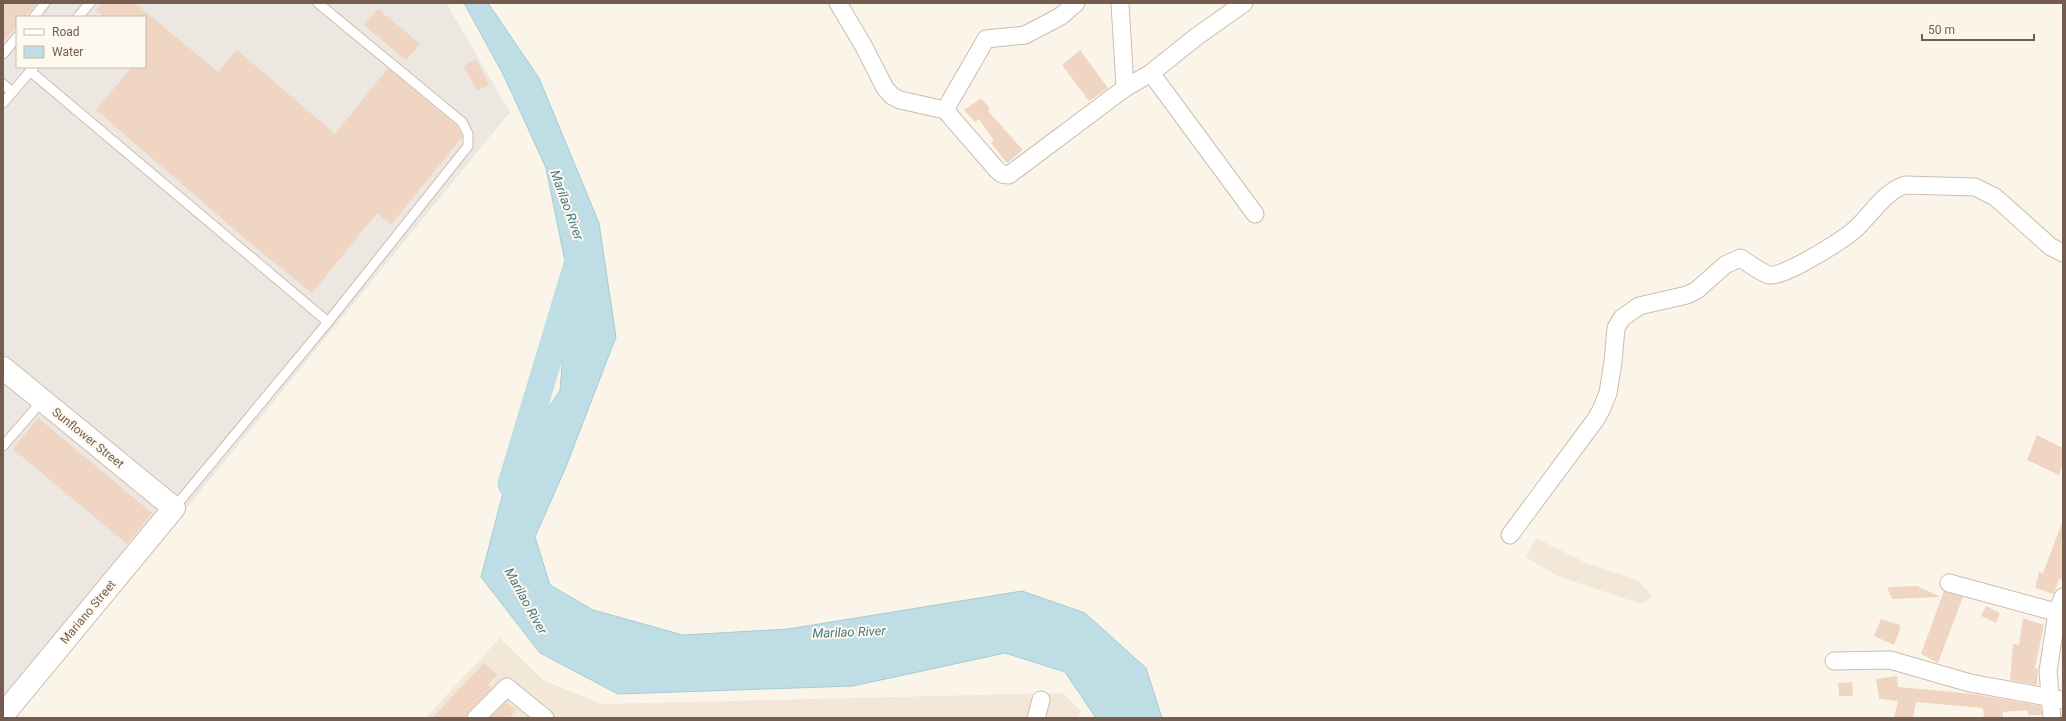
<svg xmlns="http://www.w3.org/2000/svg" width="2066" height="721" font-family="Roboto,sans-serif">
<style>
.residential{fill:#f3e7d7}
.industrial{fill:#ece7e1;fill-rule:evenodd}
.water{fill:#bedde4;stroke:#a5ccd5}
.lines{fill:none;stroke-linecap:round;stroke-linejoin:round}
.river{stroke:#bedde4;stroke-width:27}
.building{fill:#efd5c2}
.lane-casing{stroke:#cdbdaf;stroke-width:11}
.street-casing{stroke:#cdbdaf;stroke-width:19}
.secondary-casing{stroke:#cfbeac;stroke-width:24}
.lane{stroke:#fff;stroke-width:9}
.street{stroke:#fff;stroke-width:17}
.secondary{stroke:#fff;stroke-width:22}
.labels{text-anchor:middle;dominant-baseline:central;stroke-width:4;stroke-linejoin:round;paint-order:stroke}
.street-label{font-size:12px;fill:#745d4e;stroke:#fef9ef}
.water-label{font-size:13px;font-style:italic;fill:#487a86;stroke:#fef9ef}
</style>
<rect width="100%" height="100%" fill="#fbf5e9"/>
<g class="residential">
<polygon points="1536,538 1586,563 1637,580 1653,596 1641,604 1557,576 1526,557"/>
<polygon points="500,638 543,680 602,704 1063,693 1080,710 1078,718 425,718"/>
</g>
<path class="industrial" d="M3 3H446L510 112 15 718H3ZM17 17H145V67H17Z"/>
<polygon class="water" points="464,3 488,3 539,78 599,223 616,337 565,469 535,537 550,585 593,610 683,635 788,629 1022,591 1085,613 1146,668 1162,718 1096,718 1065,672 1005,653 853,686 618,694 540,653 481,577 510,466 560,390 569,281 546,168 504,76"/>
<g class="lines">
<polyline class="river" points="511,484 579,258"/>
</g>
<g class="building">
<polygon points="3,3 37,3 25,17 17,17 17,26 3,42"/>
<polygon points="102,3 135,3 218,72 237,50 335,134 388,68 457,126 462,137 391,225 377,213 312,293 256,248 96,110 132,67 145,67 145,17 104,17 96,10"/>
<polygon points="378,9 420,44 406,60 364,25"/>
<polygon points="1080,50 1108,88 1089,101 1062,65"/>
<polygon points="476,59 489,85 477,91 464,66"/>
<polygon points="981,98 990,109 988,111 1023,150 1007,163 991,143 994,141 979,119 975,122 964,110"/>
<polygon points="38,418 152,513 127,544 13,449"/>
<polygon points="2037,435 2063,448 2063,463 2059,475 2027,460"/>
<polygon points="2062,523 2063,580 2059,579 2054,594 2035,588 2039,572 2043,573"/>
<polygon points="1917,586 1941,597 1892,599 1887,587"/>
<polygon points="1944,591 1963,597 1938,663 1921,654"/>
<polygon points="1986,606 2000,613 1996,623 1981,616"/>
<polygon points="2023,618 2044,625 2035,668 2038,669 2037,685 2010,680 2013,644 2019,645"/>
<polygon points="1881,619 1900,625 1900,630 1894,645 1874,636"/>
<polygon points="484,663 497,675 488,685 492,688 469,711 466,718 432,718"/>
<polygon points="1897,676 1898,687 1974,694 2041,706 2042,715 2028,715 2027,710 2003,712 2003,718 1984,718 1983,708 1916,702 1913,718 1894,718 1898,701 1879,699 1876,679"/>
<polygon points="1852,682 1853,696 1839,696 1838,683"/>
<polygon points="506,702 516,710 509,718 490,718"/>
</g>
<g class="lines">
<defs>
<g id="lane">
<polyline points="34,17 45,3"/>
<polyline points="78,17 90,3"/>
<polyline points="3,54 17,37"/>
<polyline points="30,71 328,322"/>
<polyline points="3,84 12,92"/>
<polyline points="3,103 34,67"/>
<polyline points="3,446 42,401"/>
<polyline points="174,508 328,322 468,146 468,134 462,122 318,3"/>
</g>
<g id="street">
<polyline points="838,3 863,45 885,88 892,96 900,100 945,110 997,170 1002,174 1009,175 1125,88 1151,73 1196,37 1244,3"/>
<polyline points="1120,3 1125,88"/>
<polyline points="1151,73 1255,214"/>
<polyline points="945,110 986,39 1025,35 1061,16 1076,3"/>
<path d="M1510 535 1596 419 1602 408 1608 393 1613 362 1616 328 1622 318 1639 306 1687 295 1697 290 1725 265 1740 258C1749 263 1760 272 1769 275 1783 278 1841 241 1853 231 1870 217 1883 192 1905 185L1975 187 1995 197 2051 247 2063 253"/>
<polyline points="1949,583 2063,614"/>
<polyline points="1834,661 1890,660 1970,683 2063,700"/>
<polyline points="476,718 507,687 545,718"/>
<polyline points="1036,718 1041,700"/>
<polyline points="2052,718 2048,671 2057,613 2063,597"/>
</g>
<polyline id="secondary" points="3,368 174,508 3,715"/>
</defs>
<use href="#lane" class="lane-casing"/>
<use href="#street" class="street-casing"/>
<use href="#secondary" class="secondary-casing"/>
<use href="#lane" class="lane"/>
<use href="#street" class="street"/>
<use href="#secondary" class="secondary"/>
</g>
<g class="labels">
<g class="street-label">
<text transform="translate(88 438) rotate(39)">Sunflower Street</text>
<text transform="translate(88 612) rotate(-50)">Mariano Street</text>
</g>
<g class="water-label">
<text transform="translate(567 205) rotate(70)">Marilao River</text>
<text transform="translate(526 601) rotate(61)">Marilao River</text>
<text transform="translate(849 632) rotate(-2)">Marilao River</text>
</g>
</g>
<rect width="2066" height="721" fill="none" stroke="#745d4e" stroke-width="8"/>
<rect x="16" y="16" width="130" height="52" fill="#fef9ef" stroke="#c7bbaf"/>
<rect x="24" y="29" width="20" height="6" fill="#ffffff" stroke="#c7bbaf"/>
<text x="52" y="36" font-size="12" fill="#745d4e">Road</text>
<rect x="24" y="46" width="20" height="12" fill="#bedde4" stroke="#c7bbaf"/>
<text x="52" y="56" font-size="12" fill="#745d4e">Water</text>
<path d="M1922 34v6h112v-6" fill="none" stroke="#745d4e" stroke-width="2"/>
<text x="1928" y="34" font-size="12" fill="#745d4e" stroke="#fef9ef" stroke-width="3" paint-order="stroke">50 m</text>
</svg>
